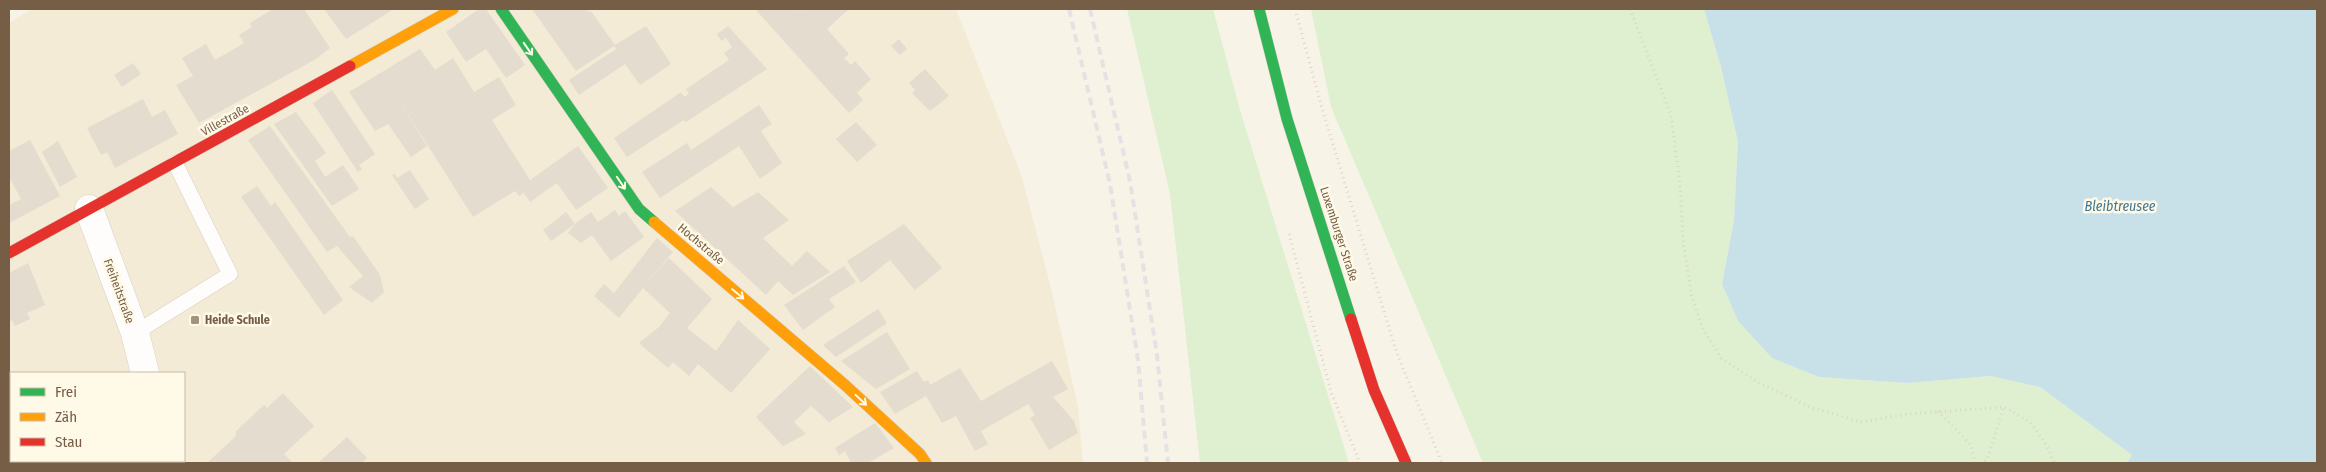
<svg xmlns="http://www.w3.org/2000/svg" width="2326" height="472" font-family="'Fira Sans Condensed',sans-serif">
<style>
.residential{fill:#f3ebd6;fill-rule:evenodd}
.green{fill:#def0d0}
.water{fill:#c8e0e8}
.building{fill:#e4dcce}
.lines{fill:none;stroke-linecap:round;stroke-linejoin:round}
.lane-casing{stroke:#d8d1c5;stroke-width:16}
.street-casing{stroke:#d8d1c5;stroke-width:29}
.fast-casing{stroke:#d7d0c3;stroke-width:12}
.slow-casing{stroke:#d7d0c3;stroke-width:12}
.jam-casing{stroke:#d7d0c3;stroke-width:12}
.path{stroke:#dad4ca;stroke-width:3;stroke-dasharray:1 4;stroke-linecap:butt}
.lane{stroke:#fefdfb;stroke-width:15}
.street{stroke:#fefdfb;stroke-width:28}
.fast{stroke:#30b455;stroke-width:11}
.slow{stroke:#ff9f0a;stroke-width:11}
.jam{stroke:#e5322d;stroke-width:11}
.rail{stroke:#e5e1e4;stroke-width:4;stroke-dasharray:8 5;stroke-linecap:butt}
.oneway{stroke:#fff9e7}
.poi-dot{fill:#a3927e;stroke:#fff9e7;stroke-width:2}
.labels{text-anchor:middle;dominant-baseline:central;stroke-width:5;stroke-linejoin:round;paint-order:stroke}
.street-label{font-size:12px;fill:#765e46;stroke:#fff9e7}
.poi-label{font-size:12px;font-weight:bold;fill:#765e46;stroke:#fff9e7;text-anchor:start}
.water-label{font-size:14px;font-style:italic;fill:#417892;stroke:#fff9e7}
</style>
<rect width="100%" height="100%" fill="#f7f4e7"/>
<path class="residential" d="M32 9H956L1021 174 1050 284 1078 406 1083 463H9V23ZM11 373H184V461H11Z"/>
<g class="green">
<polygon points="1127,9 1213,9 1240,110 1349,463 1200,463 1170,194"/>
<polygon points="1311,9 1704,9 1721,67 1738,142 1734,220 1722,284 1738,321 1772,358 1819,377 1907,383 1991,376 2040,387 2132,455 2127,463 1483,463 1331,107"/>
</g>
<polygon class="water" points="1704,9 2317,9 2317,463 2127,463 2132,455 2040,387 1991,376 1907,383 1819,377 1772,358 1738,321 1722,284 1734,220 1738,142 1721,67"/>
<g class="building">
<polygon points="273,9 304,9 330,48 316,59 199,123 176,85 193,76 182,58 206,44 215,60 244,43 239,35 252,27 250,23"/>
<polygon points="324,9 394,9 346,39"/>
<polygon points="479,9 486,9 525,65 506,78 486,49 466,62 446,32"/>
<polygon points="532,9 587,9 589,12 591,11 615,45 646,26 671,64 640,85 625,64 579,95 569,80 616,49 614,46 576,71"/>
<polygon points="755,9 798,9 800,11 802,9 849,9 827,29 849,54 844,58 851,65 855,61 871,79 857,93 863,100 849,113"/>
<polygon points="728,26 767,69 686,122 684,120 627,157 614,138 681,92 684,97 689,94 686,89 729,60 724,53 732,47 726,38 721,41 717,34"/>
<polygon points="899,39 907,49 900,55 891,46"/>
<polygon points="420,49 435,70 453,58 474,92 499,77 516,105 492,120 530,180 578,146 608,188 576,210 557,183 530,202 524,193 519,196 515,191 473,217 396,95 427,146 411,157 388,124 375,131 349,92"/>
<polygon points="133,63 141,74 122,87 114,75"/>
<polygon points="925,69 949,96 930,111 912,93 915,90 909,83"/>
<polygon points="332,90 375,154 359,165 362,169 358,172 313,103"/>
<polygon points="143,99 152,117 165,110 178,134 115,168 107,152 101,155 87,128"/>
<polygon points="759,105 772,124 761,131 782,163 760,179 739,146 660,198 642,172 687,143 691,150"/>
<polygon points="296,112 326,153 315,161 325,177 343,165 359,189 332,206 274,124"/>
<polygon points="856,122 877,145 857,162 836,139"/>
<polygon points="270,126 350,237 353,236 380,275 384,292 372,303 349,287 363,276 337,246 327,252 248,140"/>
<polygon points="30,140 60,196 9,223 9,205 21,199 9,177 9,151"/>
<polygon points="58,141 77,177 60,187 42,152"/>
<polygon points="410,170 429,199 415,209 392,175 395,174 397,178"/>
<polygon points="257,186 271,206 275,202 343,300 324,315 241,197"/>
<polygon points="711,187 733,207 724,213 758,192 789,220 763,238 792,266 807,251 830,272 793,295 778,281 766,295 675,211"/>
<polygon points="615,210 619,216 625,211 644,237 611,261 592,235 581,243 568,233 575,224 591,212 598,222"/>
<polygon points="566,212 575,224 551,241 543,230"/>
<polygon points="904,224 942,268 915,290 890,260 861,283 847,261"/>
<polygon points="657,238 673,252 645,284 669,258 712,299 687,328 716,351 738,320 770,349 731,393 698,364 689,376 673,362 668,368 639,343 659,327 670,313 643,288 619,318 594,296 604,284 614,293"/>
<polygon points="28,263 45,305 27,313 30,319 15,326 12,320 9,322 9,273"/>
<polygon points="844,266 856,282 829,299 835,307 803,330 784,305"/>
<polygon points="878,309 887,323 836,357 823,345"/>
<polygon points="887,332 910,369 876,389 841,361"/>
<polygon points="1052,361 1068,389 1053,397 1074,421 1078,433 1049,450 1030,418 1035,415 1028,404 981,431 988,444 975,451 956,416 942,423 926,396 895,414 880,392 917,371 924,382 928,380 930,385 960,368 981,401"/>
<polygon points="810,366 853,407 829,422 811,406 794,422 806,434 783,446 756,417"/>
<polygon points="283,393 314,426 284,454 293,463 207,463 236,436 236,431 264,405 267,408"/>
<polygon points="875,423 894,448 868,463 851,463 845,451 839,455 835,448"/>
<polygon points="347,437 367,458 362,463 318,463"/>
</g>
<g class="lines">
<defs>
<polyline id="lane" points="135,333 230,274 175,163"/>
<g id="street">
<polyline points="89,209 135,333 145,373"/>
<polyline points="169,461 171,463"/>
</g>
<g id="fast">
<polyline points="501,9 639,209 654,222"/>
<polyline points="1259,9 1287,119 1351,319"/>
</g>
<g id="slow">
<polyline points="350,66 453,9"/>
<polyline points="654,222 845,385 920,454 926,463"/>
</g>
<g id="jam">
<polyline points="9,253 350,66"/>
<polyline points="1351,319 1374,390 1406,463"/>
</g>
</defs>
<use href="#lane" class="lane-casing"/>
<use href="#street" class="street-casing"/>
<use href="#fast" class="fast-casing"/>
<use href="#slow" class="slow-casing"/>
<use href="#jam" class="jam-casing"/>
<g class="path">
<polyline points="1295,9 1322,108 1396,351 1442,463"/>
<polyline points="1630,9 1671,115 1680,183 1683,240 1692,298 1703,329 1721,358 1759,383 1813,408 1861,422 1908,414 2004,407 2030,422 2047,446 2054,463"/>
<polyline points="1289,234 1331,392 1360,463"/>
<polyline points="1938,411 1971,445 1975,463"/>
<polyline points="1980,463 1987,460 2004,407"/>
</g>
<use href="#lane" class="lane"/>
<use href="#street" class="street"/>
<use href="#fast" class="fast"/>
<use href="#slow" class="slow"/>
<use href="#jam" class="jam"/>
<g class="rail">
<polyline points="1069,9 1110,184 1138,360 1147,463"/>
<polyline points="1090,9 1130,181 1157,355 1168,463"/>
</g>
</g>
<defs><path id="oneway-shaft" d="M-6 0H5M1.5-3L5.5 0L1.5 3" fill="none" stroke-width="1.6" stroke-linecap="round" stroke-linejoin="round" transform="scale(1.25)"/></defs>
<g class="oneway">
<use href="#oneway-shaft" transform="translate(528 49) rotate(55)"/>
<use href="#oneway-shaft" transform="translate(621 183) rotate(56)"/>
<use href="#oneway-shaft" transform="translate(738 294) rotate(40)"/>
<use href="#oneway-shaft" transform="translate(861 400) rotate(43)"/>
</g>
<rect class="poi-dot" x="190" y="315" width="10" height="10" rx="2.5"/>
<g class="labels">
<g class="street-label">
<text transform="translate(225 120) rotate(-29)">Villestraße</text>
<text transform="translate(1339 234) rotate(72)">Luxemburger Straße</text>
<text transform="translate(701 244) rotate(40)">Hochstraße</text>
<text transform="translate(119 291) rotate(70)">Freiheitstraße</text>
</g>
<g class="poi-label">
<text x="205" y="320">Heide Schule</text>
</g>
<g class="water-label">
<text x="2120" y="206">Bleibtreusee</text>
</g>
</g>
<rect width="2326" height="472" fill="none" stroke="#765e46" stroke-width="20"/>
<rect x="10" y="372" width="175" height="90" fill="#fff9e7" stroke="#c8bba7"/>
<rect x="20" y="388" width="25" height="8" fill="#30b455" stroke="#c8bba7"/>
<text x="55" y="397" font-size="15" fill="#765e46">Frei</text>
<rect x="20" y="413" width="25" height="8" fill="#ff9f0a" stroke="#c8bba7"/>
<text x="55" y="422" font-size="15" fill="#765e46">Zäh</text>
<rect x="20" y="438" width="25" height="8" fill="#e5322d" stroke="#c8bba7"/>
<text x="55" y="447" font-size="15" fill="#765e46">Stau</text>
</svg>
